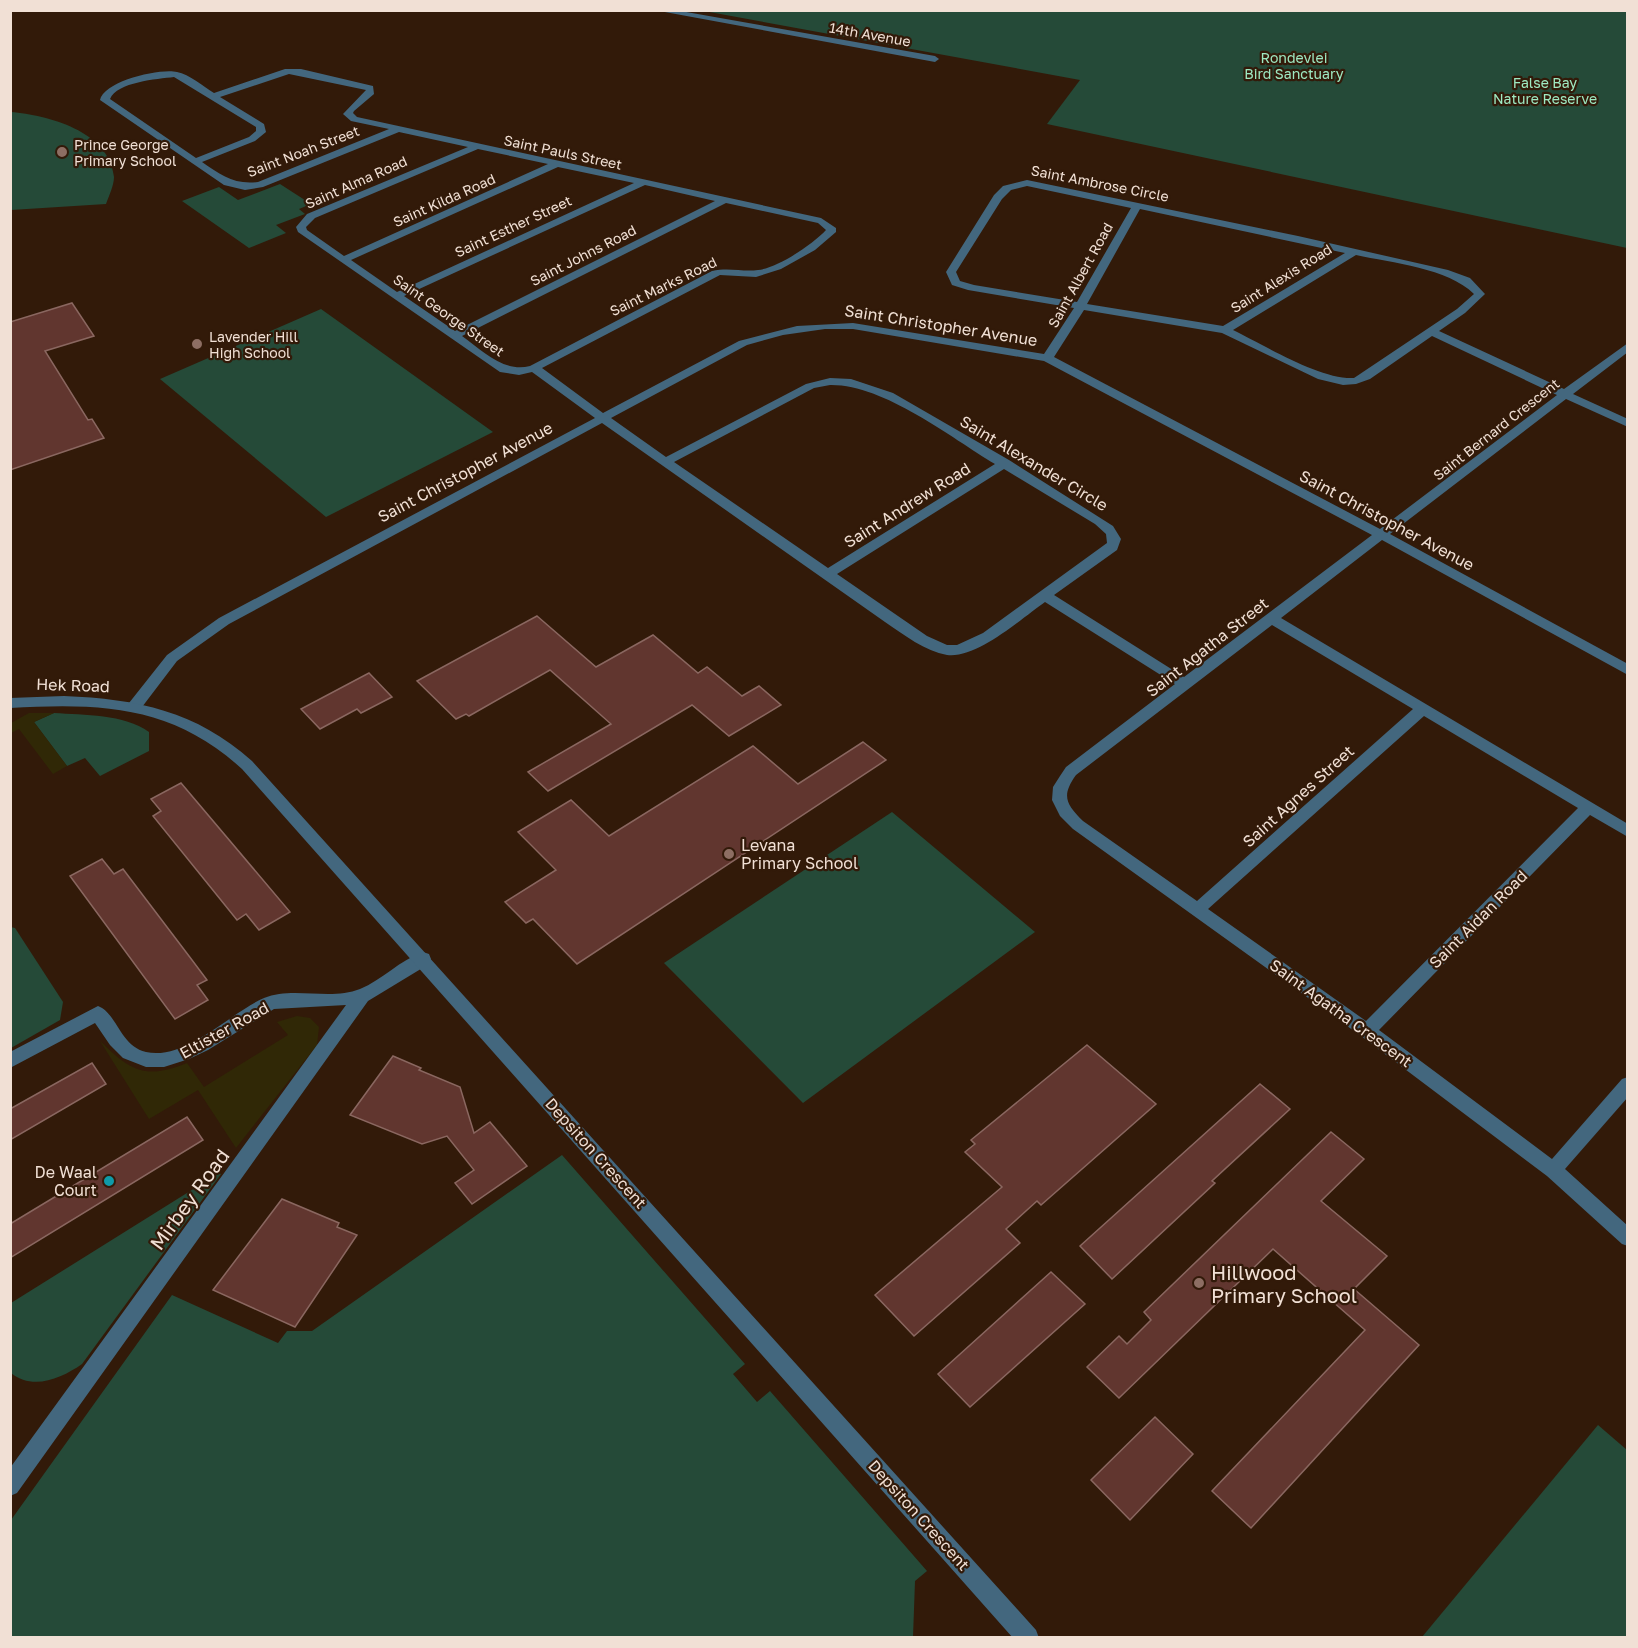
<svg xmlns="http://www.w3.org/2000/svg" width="1638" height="1648" font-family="'Golos Text',sans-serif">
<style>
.green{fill:#254a38}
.sand{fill:#302806}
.building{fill:#61362f;stroke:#8a6760;stroke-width:1.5}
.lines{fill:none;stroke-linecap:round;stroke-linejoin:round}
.minor{fill:#43677e;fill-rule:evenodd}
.tertiary{fill:#43677e;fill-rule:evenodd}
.education-dot{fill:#8d6e63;stroke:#321a09;stroke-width:2}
.culture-dot{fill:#0f9aa8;stroke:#321a09;stroke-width:2}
.labels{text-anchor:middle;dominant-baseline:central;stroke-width:4.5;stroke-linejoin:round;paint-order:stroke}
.far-street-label{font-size:14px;fill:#f1e0d5;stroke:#321a09}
.far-park-label{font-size:14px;fill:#9ee9c2;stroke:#321a09}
.far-poi-label{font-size:14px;fill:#f1e0d5;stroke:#321a09;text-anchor:start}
.street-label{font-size:16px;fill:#f1e0d5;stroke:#321a09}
.poi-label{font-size:16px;fill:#f1e0d5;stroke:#321a09;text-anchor:start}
.near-street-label{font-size:20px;fill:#f1e0d5;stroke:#321a09}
.near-poi-label{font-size:20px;fill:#f1e0d5;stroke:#321a09;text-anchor:start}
</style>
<rect width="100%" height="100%" fill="#321a09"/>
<g class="green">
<polygon points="704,11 1627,11 1627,248 1047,124 1080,80"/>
<path d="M11 112C47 115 110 131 114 177 114 185 109 196 106 204L11 210Z"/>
<polygon points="280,184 311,204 299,209 305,214 276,225 286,233 249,248 182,201 219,187 238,200"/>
<polygon points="321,309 493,432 326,517 160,379"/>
<path d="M54 713C84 715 124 714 149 732V751L100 776 85 758 67 766 34 722Z"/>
<polygon points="892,812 1035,932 803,1103 664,963"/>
<polygon points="10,927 15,928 63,1002 60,1020 11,1048"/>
<polygon points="562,1155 745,1364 733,1374 757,1402 770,1391 927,1571 915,1581 913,1637 11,1637 11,1520 172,1295 278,1343 287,1331 312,1331"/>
<path d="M219 1173 221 1174 82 1364C62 1378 33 1391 11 1373V1303Z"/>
<polygon points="1598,1425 1627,1450 1627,1637 1422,1637"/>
</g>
<g class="sand">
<polygon points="29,713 54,713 34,722 67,766 53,774 19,729 11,733 11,723"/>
<path d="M297 1016 310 1018 319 1027 317 1045 236 1148 198 1090 149 1119 100 1041C131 1071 145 1080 187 1063L204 1087 288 1035 277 1022Z"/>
</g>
<g class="building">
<polygon points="72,303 94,336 45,351 88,420 92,419 104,438 10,470 10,322"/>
<polygon points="537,616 596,667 653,635 698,673 707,667 742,696 759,686 781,705 729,736 692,705 548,791 528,772 611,724 550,670 469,716 466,714 456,719 417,681"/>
<polygon points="369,673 392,697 361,713 357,709 320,729 301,709"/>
<polygon points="863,742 886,760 577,964 533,919 526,923 505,902 556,870 518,832 571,800 609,836 753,746 798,784"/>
<polygon points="181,783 290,912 259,930 246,914 237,920 153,816 161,811 151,799"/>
<polygon points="102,859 114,874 123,869 192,960 207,980 197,985 208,1000 175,1019 70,876"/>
<polygon points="1087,1045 1156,1104 1041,1205 1037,1201 1006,1229 1020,1243 914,1336 875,1295 1002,1187 965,1152 975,1144 971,1140"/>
<polygon points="393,1056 421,1068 419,1070 460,1087 474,1133 490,1122 527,1166 472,1204 455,1183 474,1170 447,1136 422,1144 350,1115"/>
<polygon points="92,1063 106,1084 10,1140 10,1109"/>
<polygon points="1260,1084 1290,1109 1212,1181 1215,1183 1112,1279 1080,1246"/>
<polygon points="187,1117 203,1140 10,1258 10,1224"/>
<polygon points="1331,1132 1364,1159 1321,1201 1387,1256 1354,1289 1419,1345 1251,1528 1212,1491 1365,1330 1273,1249 1119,1398 1087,1367 1119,1336 1127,1344 1151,1320 1144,1312"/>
<polygon points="282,1199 339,1223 337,1227 357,1235 295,1327 213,1290"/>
<polygon points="1051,1272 1085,1304 970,1407 938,1374"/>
<polygon points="1155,1417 1193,1454 1130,1520 1091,1480"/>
</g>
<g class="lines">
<g class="minor">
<polygon points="654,10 675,10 935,56 939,59 935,62"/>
<path d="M285 69H301L373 86 374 94 354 111 353 113 357 117 821 218 836 228V232L815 250 781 269 756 277 720 275 542 368 603 413 739 341 797 326 853 323 1044 354 1074 308 968 290 952 285 946 272 994 195 1003 186 1027 180 1298 236 1448 270 1470 278 1485 294 1465 313 1439 331 1564 389 1628 343V352L1573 394 1628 419V427L1566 399 1390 534 1628 664V675L1382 540 1281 618 1628 824V837L1590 815 1379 1030 1552 1159 1622 1079 1628 1077V1097L1565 1169 1628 1226V1246L1622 1244 1547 1176 1361 1036 1073 829 1060 816 1052 800 1053 787 1060 776 1066 767 1175 684 1045 602C1022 618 977 659 947 655 925 651 904 635 885 622L602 423 229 624 177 661 139 711H129L127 707 129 703 167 655 219 618 595 418 532 372 519 375 500 372 298 232 296 227 307 214 468 147 399 132 263 187 245 190 224 185 100 100C104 81 160 68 177 72 189 74 204 87 214 93ZM289 74 366 90 343 114 351 121 389 129 258 182C234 185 221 175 202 162L255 141 266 132 264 124 220 97ZM174 77 256 127V131L249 137 196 158 110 99C117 82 157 79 174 77ZM478 149 548 164 344 256 307 230 306 227 315 218ZM558 167 634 183 397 292 351 260ZM645 185 715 201 455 331 404 296ZM1027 186 1131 208 1077 302 974 285 960 281 956 272 1002 199 1011 190ZM726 203 818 223 826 230C813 244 778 268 758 270 742 272 729 267 712 271L530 366C504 373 483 351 462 336ZM1140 209 1345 253 1223 326 1087 304ZM1356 255C1392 263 1448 268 1474 294L1457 309 1354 378C1321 380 1264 345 1233 330ZM1084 310 1222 333 1318 379 1343 385 1356 384 1370 379 1432 336 1557 395 1380 529 1054 357ZM825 329H853L1044 361 1372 535 1184 677 1054 595 1117 550 1121 539 1113 526 1009 460 893 393 851 379 830 378 806 384 666 457 611 418 747 345 783 335ZM830 385C883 384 950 437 995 464L828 568 674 462 814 388ZM1004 469 1095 524 1106 534 1107 543 983 633 957 645H947L927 636 837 574ZM1272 625 1413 709 1197 901 1083 821C1066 804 1061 796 1076 775ZM1424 716 1578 808 1366 1021 1208 909Z"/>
<path d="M423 952 429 954 431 959 429 964 368 1001 17 1493 10 1496V1468L346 1005 274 1009 208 1050 189 1059 164 1067H146L123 1058 110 1045 95 1023 10 1068V1052L98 1006C117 1013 120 1046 146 1052 185 1061 230 1013 264 998 293 986 330 1001 360 989 382 980 400 960 423 952Z"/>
</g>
<path class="tertiary" d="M64 696C138 699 196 711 252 761L1036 1630 1039 1638H1013L242 769C172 705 101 703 10 708V698Z"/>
</g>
<g class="education-dot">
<circle cx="62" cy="152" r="6"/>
<circle cx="197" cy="344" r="6"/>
<circle cx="729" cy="854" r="6"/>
<circle cx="1199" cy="1283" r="6"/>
</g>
<circle class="culture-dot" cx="109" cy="1181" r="6"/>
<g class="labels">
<g class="far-street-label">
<text transform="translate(870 34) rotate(10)">14th Avenue</text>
<text transform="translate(303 151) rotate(-21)">Saint Noah Street</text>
<text transform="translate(563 152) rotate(12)">Saint Pauls Street</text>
<text transform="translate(356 182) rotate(-24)">Saint Alma Road</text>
<text transform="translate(1100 183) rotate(11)">Saint Ambrose Circle</text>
<text transform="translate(444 200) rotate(-24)">Saint Kilda Road</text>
<text transform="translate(513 226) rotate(-25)">Saint Esther Street</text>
<text transform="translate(583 255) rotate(-27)">Saint Johns Road</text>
<text transform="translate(1080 275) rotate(-61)">Saint Albert Road</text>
<text transform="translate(1281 278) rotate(-32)">Saint Alexis Road</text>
<text transform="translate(663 286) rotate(-26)">Saint Marks Road</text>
<text transform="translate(449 315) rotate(35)">Saint George Street</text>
<text transform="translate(1496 429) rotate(-38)">Saint Bernard Crescent</text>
</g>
<g class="far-park-label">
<text x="1294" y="57">Rondevlei<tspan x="1294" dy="16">Bird Sanctuary</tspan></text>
<text x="1545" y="82">False Bay<tspan x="1545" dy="16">Nature Reserve</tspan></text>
</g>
<g class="far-poi-label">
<text x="74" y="144">Prince George<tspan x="74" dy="16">Primary School</tspan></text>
<text x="209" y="336">Lavender Hill<tspan x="209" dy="16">High School</tspan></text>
</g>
<g class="street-label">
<text transform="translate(941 325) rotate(9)">Saint Christopher Avenue</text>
<text transform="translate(1034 463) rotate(31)">Saint Alexander Circle</text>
<text transform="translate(465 472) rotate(-28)">Saint Christopher Avenue</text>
<text transform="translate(907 505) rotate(-32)">Saint Andrew Road</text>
<text transform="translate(1387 520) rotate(28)">Saint Christopher Avenue</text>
<text transform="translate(1207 647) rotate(-38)">Saint Agatha Street</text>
<text transform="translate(73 685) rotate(2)">Hek Road</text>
<text transform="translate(1298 796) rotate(-42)">Saint Agnes Street</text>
<text transform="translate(1478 919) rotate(-45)">Saint Aidan Road</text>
<text transform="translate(1341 1013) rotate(36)">Saint Agatha Crescent</text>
<text transform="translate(224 1030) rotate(-29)">Eltister Road</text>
<text transform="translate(596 1153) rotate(48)">Depsiton Crescent</text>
<text transform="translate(919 1515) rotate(48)">Depsiton Crescent</text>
</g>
<g class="poi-label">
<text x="741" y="845">Levana<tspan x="741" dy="18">Primary School</tspan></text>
<text x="97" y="1172" text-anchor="end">De Waal<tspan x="97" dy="18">Court</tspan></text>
</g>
<g class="near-street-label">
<text transform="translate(189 1199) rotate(-54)">Mirbey Road</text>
</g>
<g class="near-poi-label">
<text x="1211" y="1272">Hillwood<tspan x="1211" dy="23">Primary School</tspan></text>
</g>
</g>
<rect width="1638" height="1648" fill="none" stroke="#f1e0d5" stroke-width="24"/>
</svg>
